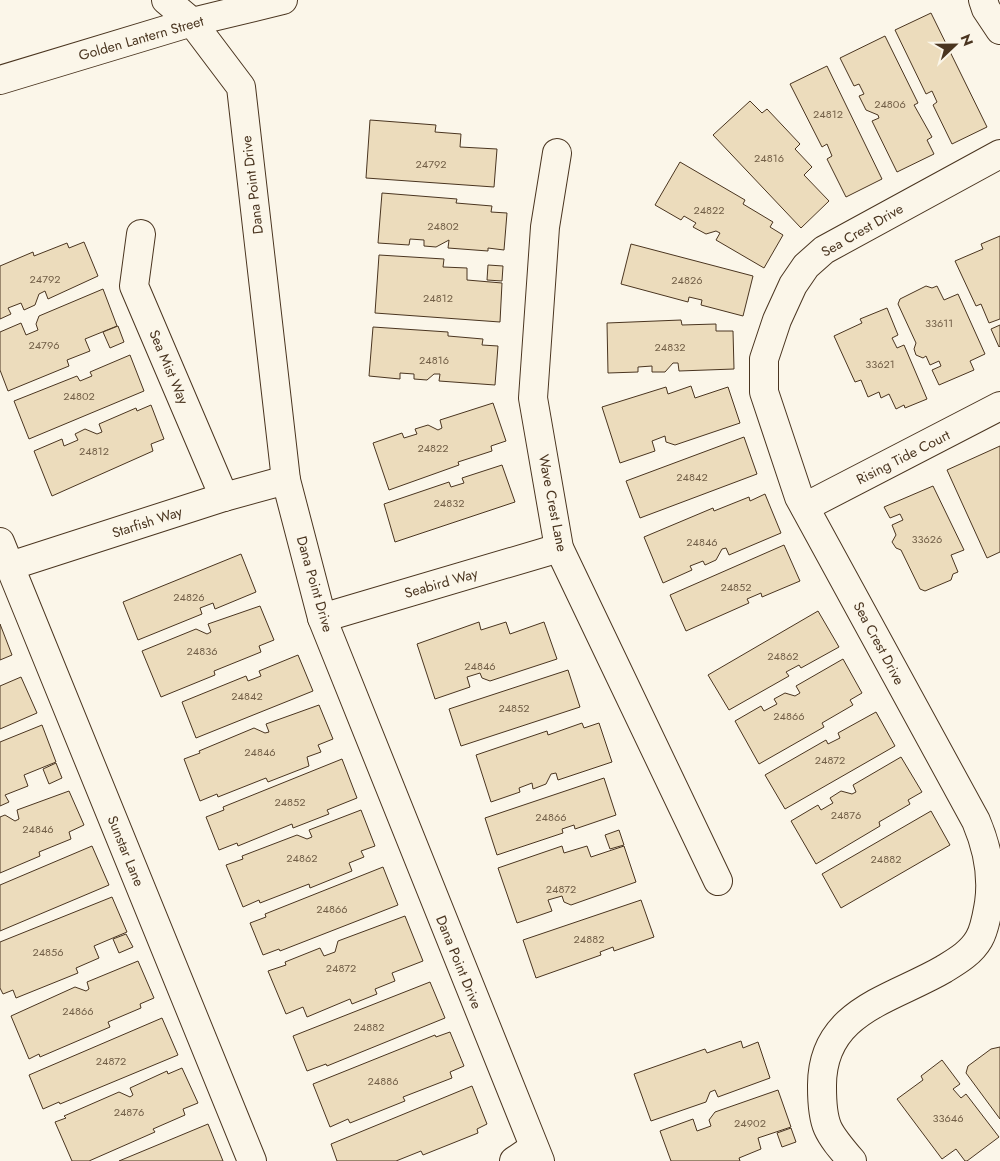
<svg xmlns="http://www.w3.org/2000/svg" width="1000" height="1161" font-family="Jost,sans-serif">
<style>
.building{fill:#ecdcbc;stroke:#4a3520}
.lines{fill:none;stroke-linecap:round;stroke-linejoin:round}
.minor-casing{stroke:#4a3520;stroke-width:30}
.major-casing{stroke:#4a3520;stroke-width:30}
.minor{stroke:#fbf6e9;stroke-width:28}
.major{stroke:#fbf6e9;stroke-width:28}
.labels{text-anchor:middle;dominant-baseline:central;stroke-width:4;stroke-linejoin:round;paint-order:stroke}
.number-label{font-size:11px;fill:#725f47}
.street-label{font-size:14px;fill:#4a3520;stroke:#fbf6e9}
</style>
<rect width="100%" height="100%" fill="#fbf6e9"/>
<g class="building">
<polygon points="931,13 987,127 952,144 933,105 937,102 932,91 926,94 895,30"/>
<polygon points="885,36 918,103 914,105 932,137 927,140 934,154 897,172 872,121 879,118 878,115 866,110 859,96 864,94 859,84 854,86 840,58"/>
<polygon points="827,66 882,179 846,197 827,159 832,156 827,144 822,147 790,84"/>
<polygon points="750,101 762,113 767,109 800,144 795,149 812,167 804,175 829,201 801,228 713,135"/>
<polygon points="370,120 436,125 435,132 461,134 460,147 497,149 494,187 366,178"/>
<polygon points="680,162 745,200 743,204 773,222 770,227 783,235 764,268 716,240 720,233 716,231 706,234 693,227 696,223 684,216 681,220 655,205"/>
<polygon points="382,193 457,199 456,203 492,206 491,212 507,213 504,250 488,248 488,251 448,248 449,240 436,247 424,246 424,240 410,239 409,245 378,243"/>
<polygon points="1000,236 1000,319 989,323 981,304 976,306 955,261 983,249 981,244"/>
<polygon points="84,242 98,276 48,299 45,291 39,294 35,305 24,310 21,303 8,308 11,314 0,319 0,266 33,252 34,256 67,243 69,248"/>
<polygon points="631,244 753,276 743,316 701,305 702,300 689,297 688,302 621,284"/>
<polygon points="379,255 444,259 443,267 467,268 467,280 502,283 500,322 375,313"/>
<polygon points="488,265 503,266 502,281 487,280"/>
<polygon points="926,286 932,288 937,286 944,300 958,294 985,354 970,361 974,370 939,385 932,370 941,366 939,361 930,365 926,356 923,358 916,355 914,349 916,343 898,304 900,299"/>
<polygon points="103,289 117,326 85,339 90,351 67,360 69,366 8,391 0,370 0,332 21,323 26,335 38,330 36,324 39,316"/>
<polygon points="887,308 898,335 892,338 897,348 904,345 927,399 905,408 904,405 896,409 889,394 881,398 879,392 868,397 861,380 855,382 834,336 862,323 860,319"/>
<polygon points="681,320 682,325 716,324 716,331 733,331 734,369 679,371 678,363 673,363 665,372 652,372 652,366 638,367 638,372 608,373 607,323"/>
<polygon points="1000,325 1000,346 999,347 991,329"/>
<polygon points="118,326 124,342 110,348 103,332"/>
<polygon points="373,327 448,332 448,336 483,339 482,345 498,346 495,385 439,381 440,374 434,374 427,380 414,379 414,374 400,373 400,379 369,376"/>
<polygon points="130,355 144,391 29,439 14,401 77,376 80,381 92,376 90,372"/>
<polygon points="691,386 695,398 728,387 740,423 675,445 666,442 665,436 652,441 655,451 620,463 602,407 666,387 668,394"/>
<polygon points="493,403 506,441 491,446 492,451 458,462 459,465 389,490 373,443 402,433 404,438 417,434 415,429 428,425 438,430 442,428 440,420"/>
<polygon points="151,405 164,439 151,444 153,451 52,496 34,451 62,439 64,446 78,440 75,434 85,429 97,434 102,432 99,424 136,408 137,411"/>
<polygon points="744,437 757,474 640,518 626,481"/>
<polygon points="1000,446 1000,552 987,558 947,470"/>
<polygon points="502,465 515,502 395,542 384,504 449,482 451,487 464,483 462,478"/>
<polygon points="933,486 964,550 951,555 958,572 953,574 951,580 925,591 920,589 901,550 896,548 892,542 896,535 892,525 903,520 900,514 890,518 884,507"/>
<polygon points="765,494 781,533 729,555 726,548 722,549 716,560 705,565 703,561 690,566 692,570 663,583 644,537 713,508 714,511 749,497 750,501"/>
<polygon points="784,545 800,581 762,597 761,593 747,599 749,603 686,631 670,595"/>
<polygon points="241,554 256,592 215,609 213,603 200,608 202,614 138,640 123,602"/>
<polygon points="260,606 274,640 259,646 261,652 214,671 215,675 161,697 142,651 196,629 207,634 211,632 208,624"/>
<polygon points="818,611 839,647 801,668 799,665 786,672 789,676 729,710 708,675"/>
<polygon points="479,622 481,630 506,622 510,634 544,622 557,659 490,681 482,678 480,673 467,677 470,687 435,699 417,644"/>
<polygon points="0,624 12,655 0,660"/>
<polygon points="298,655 313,691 196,738 182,702 246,676 248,681 261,676 259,671"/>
<polygon points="843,659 862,693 850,700 853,705 822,723 824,727 759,764 735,721 761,706 764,711 777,704 774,699 785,693 795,696 800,693 796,686"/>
<polygon points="568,670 580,707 461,746 449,709"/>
<polygon points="21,677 37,713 0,729 0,686"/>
<polygon points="319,705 333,739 318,745 321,752 307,757 309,766 268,782 266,778 218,797 217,794 200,801 184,759 200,753 199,751 254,728 265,733 269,732 266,724"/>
<polygon points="876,712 895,746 785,809 765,775 826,740 828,744 840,738 838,733"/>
<polygon points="582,723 584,728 599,723 612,762 558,780 556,773 551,774 546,784 533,789 532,783 519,788 520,792 491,802 476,755 547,731 548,735"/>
<polygon points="42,725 56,762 24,775 28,786 5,795 9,802 0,806 0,742"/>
<polygon points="901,757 922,792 908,800 910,804 879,822 880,826 816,864 791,821 818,805 821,810 833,803 830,798 841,791 852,794 856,792 853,785"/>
<polygon points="342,759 357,798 327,810 329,814 293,828 292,824 238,846 237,843 219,850 206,817 224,810 223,807"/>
<polygon points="56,763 62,778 49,784 43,769"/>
<polygon points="604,778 616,815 575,829 574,825 562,829 563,833 497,855 485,818"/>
<polygon points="69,791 84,825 69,832 71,839 39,852 40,856 0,873 0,817 5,815 15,821 19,819 17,810"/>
<polygon points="361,810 375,846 361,851 364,857 349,863 352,871 310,888 309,884 260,903 259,900 243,907 226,865 243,859 242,856 297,835 307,839 312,837 309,830"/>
<polygon points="931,811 950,845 841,908 822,874"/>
<polygon points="619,830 624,845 610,849 605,835"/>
<polygon points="92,846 109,885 0,931 0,885"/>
<polygon points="562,846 564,853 587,846 591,857 624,846 636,882 571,905 564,902 562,896 548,900 552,911 517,923 498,868"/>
<polygon points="383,867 398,905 280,951 279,949 263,955 250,923 266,917 265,914"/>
<polygon points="112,897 127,932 94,946 99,958 76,968 78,973 16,998 13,990 3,994 0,988 0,942"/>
<polygon points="641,900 654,937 614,951 613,947 600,952 601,955 536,978 523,940"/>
<polygon points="405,916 423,961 392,973 395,981 375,989 377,994 352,1004 350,999 307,1017 303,1007 286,1014 268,971 286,965 285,962 320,948 324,956 335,952 338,941"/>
<polygon points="126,934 133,947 119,953 113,939"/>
<polygon points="138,961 154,998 140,1004 141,1008 108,1022 110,1027 40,1057 39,1054 29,1059 11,1016 75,987 86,991 89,989 87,982"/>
<polygon points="430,982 445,1018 327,1066 326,1064 307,1071 293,1036"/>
<polygon points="162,1018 178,1055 60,1104 59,1102 43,1109 29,1075"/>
<polygon points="450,1032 464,1066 450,1072 452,1078 403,1097 405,1101 350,1123 348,1119 330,1127 313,1084 435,1035 436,1037"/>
<polygon points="741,1041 743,1048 758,1042 770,1078 718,1097 715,1090 710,1092 706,1102 651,1121 634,1074 705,1049 707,1053"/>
<polygon points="1000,1047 1000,1119 966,1073 968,1066 991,1049"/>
<polygon points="942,1060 960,1084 953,1089 961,1098 966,1094 999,1137 967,1161 965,1161 956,1149 942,1159 897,1099 923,1080 921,1076"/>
<polygon points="182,1068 198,1103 183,1109 185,1115 153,1129 155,1132 89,1161 72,1161 55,1122 66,1118 64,1116 119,1092 130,1097 133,1095 130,1088 167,1071 168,1074"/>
<polygon points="472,1086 487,1124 477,1129 478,1133 423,1155 421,1151 396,1161 337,1161 331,1144"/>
<polygon points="778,1090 791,1127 758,1138 761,1149 739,1158 740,1161 671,1161 660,1131 693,1119 697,1131 711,1126 709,1120 715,1112"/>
<polygon points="208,1124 223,1161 119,1161"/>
<polygon points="791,1128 796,1142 782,1147 777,1133"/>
</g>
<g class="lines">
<defs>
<g id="minor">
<polyline points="166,0 192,22 241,87 286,480 322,618 540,1161"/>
<polyline points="983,0 986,9 1000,30"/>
<polyline points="557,153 545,227 533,398 559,548 718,881"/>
<polyline points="141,234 134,286 224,497"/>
<polyline points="805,507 1000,406"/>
<polyline points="0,542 252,1161"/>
<polyline points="10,566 224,497 286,480"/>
<polyline points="322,618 559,548"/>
<polyline points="514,1161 533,1148"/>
<path d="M852 1161C827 1132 822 1126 822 1087 821 1011 891 1000 944 969 957 961 971 953 979 939 985 929 987 914 989 903 993 875 987 847 976 821L799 497 764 392V359L777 320 793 285 806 266 824 250 1000 154"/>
</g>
<polyline id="major" points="0,80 192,22 283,0"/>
</defs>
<use href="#minor" class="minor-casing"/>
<use href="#major" class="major-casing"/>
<use href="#minor" class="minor"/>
<use href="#major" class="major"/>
</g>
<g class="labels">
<g class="number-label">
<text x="890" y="104">24806</text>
<text x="828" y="114">24812</text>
<text x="769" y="158">24816</text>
<text x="431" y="164">24792</text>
<text x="709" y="210">24822</text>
<text x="443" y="226">24802</text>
<text x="45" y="279">24792</text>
<text x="687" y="280">24826</text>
<text x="438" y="298">24812</text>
<text x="939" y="323">33611</text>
<text x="44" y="345">24796</text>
<text x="670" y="347">24832</text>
<text x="434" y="360">24816</text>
<text x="880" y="364">33621</text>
<text x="79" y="396">24802</text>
<text x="433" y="448">24822</text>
<text x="94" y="451">24812</text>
<text x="692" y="477">24842</text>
<text x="449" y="503">24832</text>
<text x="927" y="539">33626</text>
<text x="702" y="542">24846</text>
<text x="736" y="587">24852</text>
<text x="189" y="597">24826</text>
<text x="202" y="651">24836</text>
<text x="783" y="656">24862</text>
<text x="480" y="666">24846</text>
<text x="247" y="696">24842</text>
<text x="514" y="708">24852</text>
<text x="789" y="716">24866</text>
<text x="260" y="752">24846</text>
<text x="830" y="760">24872</text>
<text x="290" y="802">24852</text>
<text x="846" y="815">24876</text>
<text x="551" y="817">24866</text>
<text x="38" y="829">24846</text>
<text x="302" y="858">24862</text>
<text x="886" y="859">24882</text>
<text x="561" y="889">24872</text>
<text x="332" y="909">24866</text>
<text x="589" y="939">24882</text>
<text x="48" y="952">24856</text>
<text x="341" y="968">24872</text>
<text x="78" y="1011">24866</text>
<text x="369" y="1027">24882</text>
<text x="111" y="1061">24872</text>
<text x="383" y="1081">24886</text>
<text x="129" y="1112">24876</text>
<text x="948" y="1118">33646</text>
<text x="750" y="1123">24902</text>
</g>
<g class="street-label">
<text transform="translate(141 38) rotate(-16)">Golden Lantern Street</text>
<text transform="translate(252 185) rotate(-97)">Dana Point Drive</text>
<text transform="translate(862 230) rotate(-30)">Sea Crest Drive</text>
<text transform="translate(169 367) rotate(67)">Sea Mist Way</text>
<text transform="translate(903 457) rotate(-27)">Rising Tide Court</text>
<text transform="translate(553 503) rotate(79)">Wave Crest Lane</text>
<text transform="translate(147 522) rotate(-18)">Starfish Way</text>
<text transform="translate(441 583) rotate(-16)">Seabird Way</text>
<text transform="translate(315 584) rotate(74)">Dana Point Drive</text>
<text transform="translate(879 643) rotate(62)">Sea Crest Drive</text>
<text transform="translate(126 851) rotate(68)">Sunstar Lane</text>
<text transform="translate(459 962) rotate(68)">Dana Point Drive</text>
</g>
</g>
<g transform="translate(955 45) rotate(68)" stroke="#fbf6e9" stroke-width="4" paint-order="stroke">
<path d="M0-4L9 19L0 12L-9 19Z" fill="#4a3520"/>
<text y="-8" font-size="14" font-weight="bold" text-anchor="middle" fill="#4a3520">N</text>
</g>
</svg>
